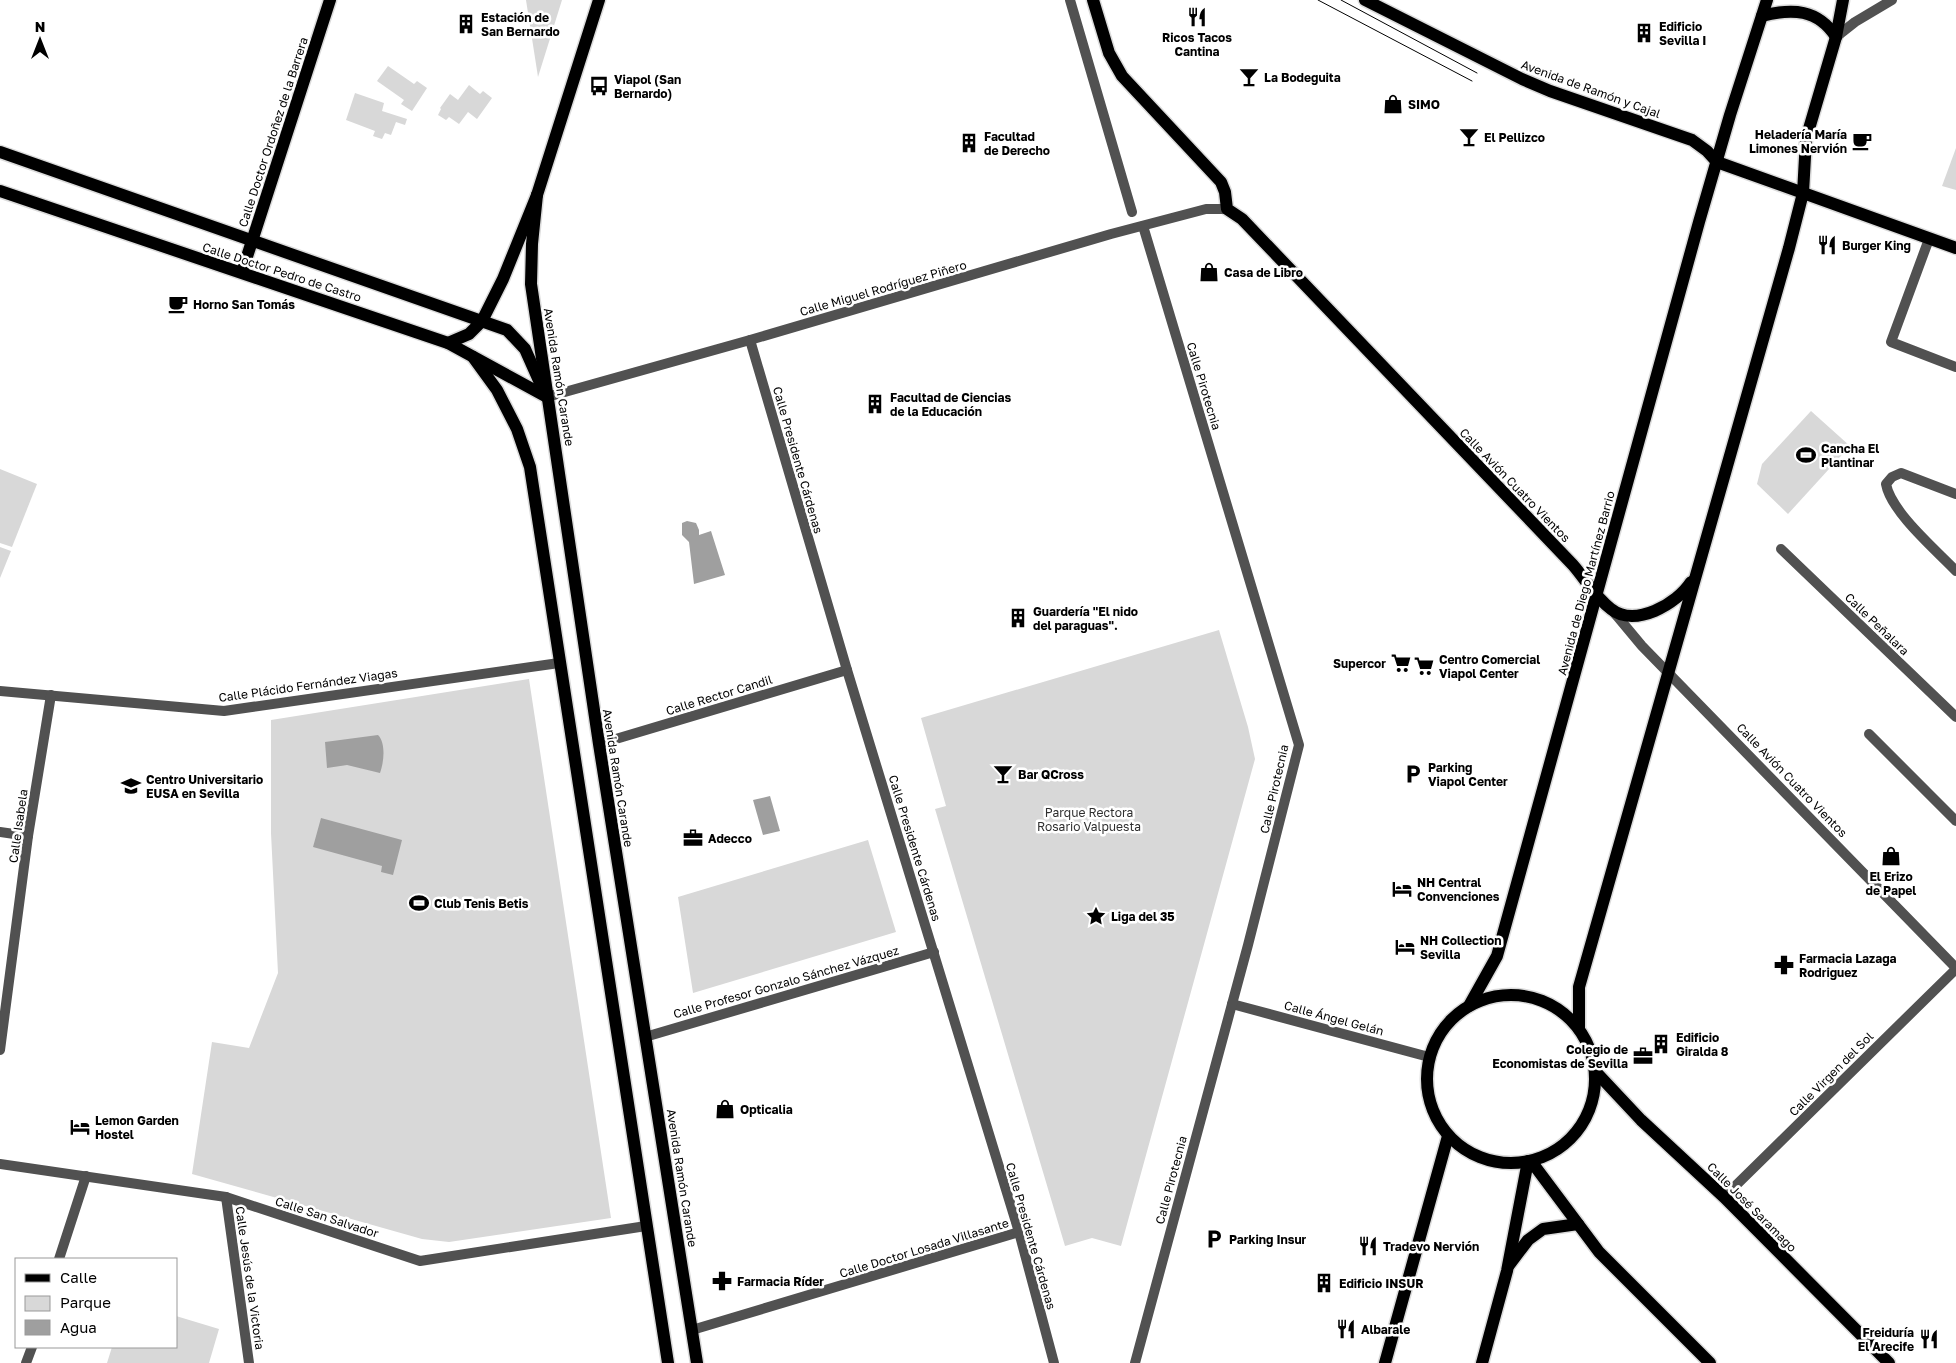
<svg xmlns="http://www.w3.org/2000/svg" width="1956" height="1363" font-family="'Golos Text',sans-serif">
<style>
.green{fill:#d8d8d8}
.water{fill:#9f9f9f}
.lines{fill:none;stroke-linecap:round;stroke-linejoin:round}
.primary-casing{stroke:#dbdbdb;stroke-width:15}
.pedestrian{stroke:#515151;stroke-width:10}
.minor{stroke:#515151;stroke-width:10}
.tertiary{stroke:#515151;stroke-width:10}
.primary{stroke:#000;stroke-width:12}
.tram{stroke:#000;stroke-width:1}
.labels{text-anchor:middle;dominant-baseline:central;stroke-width:5;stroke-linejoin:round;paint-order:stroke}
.poi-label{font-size:12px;font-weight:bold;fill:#000;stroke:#fff;text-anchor:start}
.street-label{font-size:12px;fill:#000;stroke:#fff}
.park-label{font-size:12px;fill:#2f2f2f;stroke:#fff}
</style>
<rect width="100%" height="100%" fill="#fff"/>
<g class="green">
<polygon points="526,0 562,0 538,77"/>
<polygon points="388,66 414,84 417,81 427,88 412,111 401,104 404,100 377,81"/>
<polygon points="469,85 480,94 483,91 492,98 477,119 468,112 459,124 449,117 446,120 438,115 441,109 440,108 450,94 458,100"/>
<polygon points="355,93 384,103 382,111 407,119 405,125 396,122 391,135 385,133 382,139 373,136 375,131 346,120"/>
<polygon points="1956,148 1956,190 1942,186"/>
<polygon points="1811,411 1850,446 1788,514 1757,484 1762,464"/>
<polygon points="0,469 37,484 12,547 0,543"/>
<polygon points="0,547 11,551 0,578"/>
<polygon points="1219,630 1248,727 1255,759 1121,1246 1092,1238 1065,1246 935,809 946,806 921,718"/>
<polygon points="529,679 611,1218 449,1242 422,1239 192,1174 212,1042 249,1048 278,973 271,833 271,720"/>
<polygon points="868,840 896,932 693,993 678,897"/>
<polygon points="176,1316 219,1329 209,1363 107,1363 112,1347 176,1347"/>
</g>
<g class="water">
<polygon points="687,521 696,523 699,530 699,535 711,531 725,575 694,584 689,542 682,535 682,523"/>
<path d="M378 735C386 743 384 762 380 773L347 765 327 768 325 742Z"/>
<polygon points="770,796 780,831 763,835 753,800"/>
<polygon points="321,818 402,840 393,875 381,872 382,866 313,847"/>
</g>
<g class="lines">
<defs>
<g id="primary">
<path d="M1093 0 1109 53 1122 76 1221 182 1225 192 1227 209 1242 219 1573 565C1586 580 1595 597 1611 609 1635 628 1677 604 1691 582"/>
<polyline points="1365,0 1522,79 1550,91 1692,140 1707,151 1717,162 1956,248"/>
<path d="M1762 16C1792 8 1818 9 1836 37"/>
<polyline points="0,152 507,330 525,349 541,385"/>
<polyline points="0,191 448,343 547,397"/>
<polyline points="537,195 532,244 531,284 599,744 697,1363"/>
<polyline points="242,272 330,0"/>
<polyline points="448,343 469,334 482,321 503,279 537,195 599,0"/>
<polyline points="473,357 497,390 517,429 530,467 668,1363"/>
<circle cx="1511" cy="1079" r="84"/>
<polyline points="1469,1006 1497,956 1699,222 1730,115 1767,0"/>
<polyline points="1579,1029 1579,987 1789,248 1803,193 1806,139 1836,37 1843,0"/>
<polyline points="1595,1071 1641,1120 1724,1197 1889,1363"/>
<polyline points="1531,1161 1599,1252 1710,1363"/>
<polyline points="1509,1265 1528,1240 1543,1229 1578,1224"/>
<polyline points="1385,1363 1448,1136"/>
<polyline points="1482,1363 1507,1271 1528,1161"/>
</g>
</defs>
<use href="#primary" class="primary-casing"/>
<polyline class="pedestrian" points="1070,0 1132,212"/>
<g class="minor">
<polyline points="1836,37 1855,22 1892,0"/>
<polyline points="1929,239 1891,342 1956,367"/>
<polyline points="750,340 847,670 1019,1232 1054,1363"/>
<path d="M1956 494 1901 473 1892 477 1886 484C1891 512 1936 550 1956 571"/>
<polyline points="1781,549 1956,717"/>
<polyline points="0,691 224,711 559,663"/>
<polyline points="1869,734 1956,821"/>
<polyline points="599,744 847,670"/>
<polyline points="0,832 28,836"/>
<polyline points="1232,1004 1429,1057"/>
<polyline points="645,1037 934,952"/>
<polyline points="0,1050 28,836 51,695"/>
<polyline points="0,1164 226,1197 420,1261 646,1226"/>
<polyline points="226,1197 249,1363"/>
<polyline points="59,1259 86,1176"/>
<polyline points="692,1330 1019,1232"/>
<polyline points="26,1363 32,1347"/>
<polyline points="1135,1363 1248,945 1299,745 1143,226"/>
</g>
<g class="tertiary">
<polyline points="547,397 750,340 1111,234 1206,209 1227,209"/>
<polyline points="1612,610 1642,646 1956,968"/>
<polyline points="1724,1197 1956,969"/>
</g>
<use href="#primary" class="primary"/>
<g class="tram">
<polyline points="1318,0 1472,81"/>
<polyline points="1341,0 1477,73"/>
</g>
</g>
<defs>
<symbol id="restaurant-bare" viewBox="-9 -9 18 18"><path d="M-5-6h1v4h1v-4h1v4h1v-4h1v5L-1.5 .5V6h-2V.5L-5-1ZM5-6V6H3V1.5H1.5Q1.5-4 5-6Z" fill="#000" stroke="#fff" stroke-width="2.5" paint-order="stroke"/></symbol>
<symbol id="building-bare" viewBox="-9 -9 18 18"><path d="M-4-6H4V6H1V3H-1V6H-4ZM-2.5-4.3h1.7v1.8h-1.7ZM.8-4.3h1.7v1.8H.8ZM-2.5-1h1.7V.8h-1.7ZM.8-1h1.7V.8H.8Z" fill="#000" stroke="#fff" stroke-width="2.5" paint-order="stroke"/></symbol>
<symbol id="bar-bare" viewBox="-9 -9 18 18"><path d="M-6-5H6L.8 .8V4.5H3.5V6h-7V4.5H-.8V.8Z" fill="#000" stroke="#fff" stroke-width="2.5" paint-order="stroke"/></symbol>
<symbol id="bus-bare" viewBox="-9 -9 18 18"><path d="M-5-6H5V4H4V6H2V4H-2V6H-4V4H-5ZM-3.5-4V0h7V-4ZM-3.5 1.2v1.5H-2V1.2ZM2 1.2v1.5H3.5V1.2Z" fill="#000" stroke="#fff" stroke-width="2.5" paint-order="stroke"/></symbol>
<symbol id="shop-bare" viewBox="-9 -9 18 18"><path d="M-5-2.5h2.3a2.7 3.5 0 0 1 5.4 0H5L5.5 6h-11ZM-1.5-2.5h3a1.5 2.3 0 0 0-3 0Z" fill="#000" stroke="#fff" stroke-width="2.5" paint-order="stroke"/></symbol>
<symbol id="cafe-bare" viewBox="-9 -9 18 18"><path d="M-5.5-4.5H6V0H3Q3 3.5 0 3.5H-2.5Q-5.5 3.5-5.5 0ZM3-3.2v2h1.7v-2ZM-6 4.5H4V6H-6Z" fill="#000" stroke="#fff" stroke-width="2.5" paint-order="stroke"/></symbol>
<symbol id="stadium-bare" viewBox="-9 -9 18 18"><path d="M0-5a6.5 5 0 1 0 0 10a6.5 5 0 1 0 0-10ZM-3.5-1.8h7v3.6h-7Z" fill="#000" stroke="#fff" stroke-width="2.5" paint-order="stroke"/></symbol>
<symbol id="supermarket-bare" viewBox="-9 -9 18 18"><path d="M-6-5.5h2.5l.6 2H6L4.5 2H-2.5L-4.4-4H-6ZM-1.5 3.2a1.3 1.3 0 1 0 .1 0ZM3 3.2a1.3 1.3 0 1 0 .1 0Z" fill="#000" stroke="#fff" stroke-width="2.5" paint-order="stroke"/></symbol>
<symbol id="parking-bare" viewBox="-9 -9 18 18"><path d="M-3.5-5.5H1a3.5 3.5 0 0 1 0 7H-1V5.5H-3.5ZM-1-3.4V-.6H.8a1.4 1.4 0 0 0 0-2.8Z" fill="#000" stroke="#fff" stroke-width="2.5" paint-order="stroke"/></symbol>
<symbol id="university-bare" viewBox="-9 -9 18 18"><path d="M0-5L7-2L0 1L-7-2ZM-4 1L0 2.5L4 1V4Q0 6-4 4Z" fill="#000" stroke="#fff" stroke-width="2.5" paint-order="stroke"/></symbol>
<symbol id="office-bare" viewBox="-9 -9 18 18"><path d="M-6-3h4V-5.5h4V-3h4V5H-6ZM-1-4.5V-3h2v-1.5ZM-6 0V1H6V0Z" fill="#000" stroke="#fff" stroke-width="2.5" paint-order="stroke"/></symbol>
<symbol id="hotel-bare" viewBox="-9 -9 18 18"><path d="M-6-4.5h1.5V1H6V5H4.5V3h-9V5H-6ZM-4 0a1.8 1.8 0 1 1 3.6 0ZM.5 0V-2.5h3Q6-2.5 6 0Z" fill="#000" stroke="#fff" stroke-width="2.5" paint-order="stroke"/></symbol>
<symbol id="sight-bare" viewBox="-9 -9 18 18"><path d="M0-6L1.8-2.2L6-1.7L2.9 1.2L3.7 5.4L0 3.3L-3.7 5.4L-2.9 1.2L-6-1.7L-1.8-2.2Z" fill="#000" stroke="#fff" stroke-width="2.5" paint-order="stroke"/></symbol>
<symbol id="pharmacy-bare" viewBox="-9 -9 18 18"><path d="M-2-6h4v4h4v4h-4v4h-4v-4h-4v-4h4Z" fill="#000" stroke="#fff" stroke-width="2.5" paint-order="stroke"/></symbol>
</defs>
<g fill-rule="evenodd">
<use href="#restaurant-bare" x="1183" y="3" width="28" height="28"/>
<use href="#building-bare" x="452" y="10" width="28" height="28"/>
<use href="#building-bare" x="1630" y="19" width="28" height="28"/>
<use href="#bar-bare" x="1235" y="63" width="28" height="28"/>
<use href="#bus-bare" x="585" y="72" width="28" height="28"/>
<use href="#shop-bare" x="1379" y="90" width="28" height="28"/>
<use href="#bar-bare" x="1455" y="123" width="28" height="28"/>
<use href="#cafe-bare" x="1848" y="127" width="28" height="28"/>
<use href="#building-bare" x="955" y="129" width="28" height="28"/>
<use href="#restaurant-bare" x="1813" y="231" width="28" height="28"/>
<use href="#shop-bare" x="1195" y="258" width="28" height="28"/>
<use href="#cafe-bare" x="164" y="290" width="28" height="28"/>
<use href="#building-bare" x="861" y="390" width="28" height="28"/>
<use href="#stadium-bare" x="1792" y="441" width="28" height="28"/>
<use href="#building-bare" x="1004" y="604" width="28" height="28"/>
<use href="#supermarket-bare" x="1387" y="649" width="28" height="28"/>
<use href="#supermarket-bare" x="1410" y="652" width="28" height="28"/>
<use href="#bar-bare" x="989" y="760" width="28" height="28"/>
<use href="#parking-bare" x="1399" y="760" width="28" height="28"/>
<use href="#university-bare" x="117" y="772" width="28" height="28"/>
<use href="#office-bare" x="679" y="824" width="28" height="28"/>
<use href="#shop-bare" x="1877" y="842" width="28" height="28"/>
<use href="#hotel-bare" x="1388" y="875" width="28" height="28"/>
<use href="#stadium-bare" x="405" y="889" width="28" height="28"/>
<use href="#sight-bare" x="1082" y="902" width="28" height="28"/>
<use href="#hotel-bare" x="1391" y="933" width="28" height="28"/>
<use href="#pharmacy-bare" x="1770" y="951" width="28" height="28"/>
<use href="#building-bare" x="1647" y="1030" width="28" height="28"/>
<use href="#office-bare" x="1629" y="1042" width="28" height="28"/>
<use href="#shop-bare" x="711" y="1095" width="28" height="28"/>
<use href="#hotel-bare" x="66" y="1113" width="28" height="28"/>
<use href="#parking-bare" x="1200" y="1225" width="28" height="28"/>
<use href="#restaurant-bare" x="1354" y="1232" width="28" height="28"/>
<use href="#pharmacy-bare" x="708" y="1267" width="28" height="28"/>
<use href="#building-bare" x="1310" y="1269" width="28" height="28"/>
<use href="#restaurant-bare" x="1332" y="1315" width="28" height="28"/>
<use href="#restaurant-bare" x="1915" y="1325" width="28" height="28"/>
</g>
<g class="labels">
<g class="poi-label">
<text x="481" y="17">Estación de<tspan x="481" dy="14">San Bernardo</tspan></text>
<text x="1659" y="26">Edificio<tspan x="1659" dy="14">Sevilla I</tspan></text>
<text x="1197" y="37" text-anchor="middle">Ricos Tacos<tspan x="1197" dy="14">Cantina</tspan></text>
<text x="1264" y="77">La Bodeguita</text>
<text x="614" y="79">Viapol (San<tspan x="614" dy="14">Bernardo)</tspan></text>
<text x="1408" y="104">SIMO</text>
<text x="1847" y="134" text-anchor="end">Heladería María<tspan x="1847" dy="14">Limones Nervión</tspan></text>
<text x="984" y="136">Facultad<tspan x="984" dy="14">de Derecho</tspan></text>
<text x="1484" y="137">El Pellizco</text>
<text x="1842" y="245">Burger King</text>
<text x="1224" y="272">Casa de Libro</text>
<text x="193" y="304">Horno San Tomás</text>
<text x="890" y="397">Facultad de Ciencias<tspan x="890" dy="14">de la Educación</tspan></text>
<text x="1821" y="448">Cancha El<tspan x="1821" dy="14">Plantinar</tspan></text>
<text x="1033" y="611">Guardería "El nido<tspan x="1033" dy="14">del paraguas".</tspan></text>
<text x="1439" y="659">Centro Comercial<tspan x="1439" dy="14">Viapol Center</tspan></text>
<text x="1386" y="663" text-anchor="end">Supercor</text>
<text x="1428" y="767">Parking<tspan x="1428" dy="14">Viapol Center</tspan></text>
<text x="1018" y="774">Bar QCross</text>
<text x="146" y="779">Centro Universitario<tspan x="146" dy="14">EUSA en Sevilla</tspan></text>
<text x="708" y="838">Adecco</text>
<text x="1891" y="876" text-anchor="middle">El Erizo<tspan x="1891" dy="14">de Papel</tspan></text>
<text x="1417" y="882">NH Central<tspan x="1417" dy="14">Convenciones</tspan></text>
<text x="434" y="903">Club Tenis Betis</text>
<text x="1111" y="916">Liga del 35</text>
<text x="1420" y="940">NH Collection<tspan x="1420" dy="14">Sevilla</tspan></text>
<text x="1799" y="958">Farmacia Lazaga<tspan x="1799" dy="14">Rodriguez</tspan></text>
<text x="1676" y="1037">Edificio<tspan x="1676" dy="14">Giralda 8</tspan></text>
<text x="1628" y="1049" text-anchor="end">Colegio de<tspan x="1628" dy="14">Economistas de Sevilla</tspan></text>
<text x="740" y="1109">Opticalia</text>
<text x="95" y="1120">Lemon Garden<tspan x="95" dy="14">Hostel</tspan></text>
<text x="1229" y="1239">Parking Insur</text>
<text x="1383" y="1246">Tradevo Nervión</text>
<text x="737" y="1281">Farmacia Ríder</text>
<text x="1339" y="1283">Edificio INSUR</text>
<text x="1361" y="1329">Albarale</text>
<text x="1914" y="1332" text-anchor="end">Freiduría<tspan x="1914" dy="14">El Arecife</tspan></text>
</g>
<g class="street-label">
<text transform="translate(1591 89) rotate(20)">Avenida de Ramón y Cajal</text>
<text transform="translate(273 132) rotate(-72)">Calle Doctor Ordoñez de la Barrera</text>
<text transform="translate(282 272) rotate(18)">Calle Doctor Pedro de Castro</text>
<text transform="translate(883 288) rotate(-16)">Calle Miguel Rodríguez Piñero</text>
<text transform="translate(559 377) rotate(81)">Avenida Ramón Carande</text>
<text transform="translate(1204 386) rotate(73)">Calle Pirotecnia</text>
<text transform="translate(798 460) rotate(74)">Calle Presidente Cárdenas</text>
<text transform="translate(1515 485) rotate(46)">Calle Avión Cuatro Vientos</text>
<text transform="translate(1586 583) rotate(-75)">Avenida de Diego Martínez Barrio</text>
<text transform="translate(1877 624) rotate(44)">Calle Peñalara</text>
<text transform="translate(308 685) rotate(-8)">Calle Plácido Fernández Viagas</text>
<text transform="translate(719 695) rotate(-17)">Calle Rector Candil</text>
<text transform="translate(618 778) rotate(81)">Avenida Ramón Carande</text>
<text transform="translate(1792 780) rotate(46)">Calle Avión Cuatro Vientos</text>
<text transform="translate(1274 789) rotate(-77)">Calle Pirotecnia</text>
<text transform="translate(18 826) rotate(-82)">Calle Isabela</text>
<text transform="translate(915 848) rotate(73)">Calle Presidente Cárdenas</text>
<text transform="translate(786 982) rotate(-16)">Calle Profesor Gonzalo Sánchez Vázquez</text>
<text transform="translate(1334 1018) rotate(15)">Calle Ángel Gelán</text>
<text transform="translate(1831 1074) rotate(-45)">Calle Virgen del Sol</text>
<text transform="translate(682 1178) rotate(81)">Avenida Ramón Carande</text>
<text transform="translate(1171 1180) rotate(-75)">Calle Pirotecnia</text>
<text transform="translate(1752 1207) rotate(45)">Calle José Saramago</text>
<text transform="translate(327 1217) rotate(18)">Calle San Salvador</text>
<text transform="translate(1031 1236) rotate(74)">Calle Presidente Cárdenas</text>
<text transform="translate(924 1248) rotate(-17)">Calle Doctor Losada Villasante</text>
<text transform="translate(250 1278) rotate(82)">Calle Jesús de la Victoria</text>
</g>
<g class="park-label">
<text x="1089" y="812">Parque Rectora<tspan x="1089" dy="14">Rosario Valpuesta</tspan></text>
</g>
</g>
<rect x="15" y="1258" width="162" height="90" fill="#ffffff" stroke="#999999"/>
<rect x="25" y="1274" width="25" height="8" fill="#000000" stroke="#999999"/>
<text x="60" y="1283" font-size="15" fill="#000000">Calle</text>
<rect x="25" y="1296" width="25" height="15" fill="#d8d8d8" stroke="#999999"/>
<text x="60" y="1308" font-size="15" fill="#000000">Parque</text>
<rect x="25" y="1320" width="25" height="15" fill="#9f9f9f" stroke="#999999"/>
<text x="60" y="1333" font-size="15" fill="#000000">Agua</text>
<g transform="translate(40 40)" stroke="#ffffff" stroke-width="4" paint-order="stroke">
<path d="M0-4L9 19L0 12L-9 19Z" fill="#000000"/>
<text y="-8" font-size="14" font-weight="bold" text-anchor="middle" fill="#000000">N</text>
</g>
</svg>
